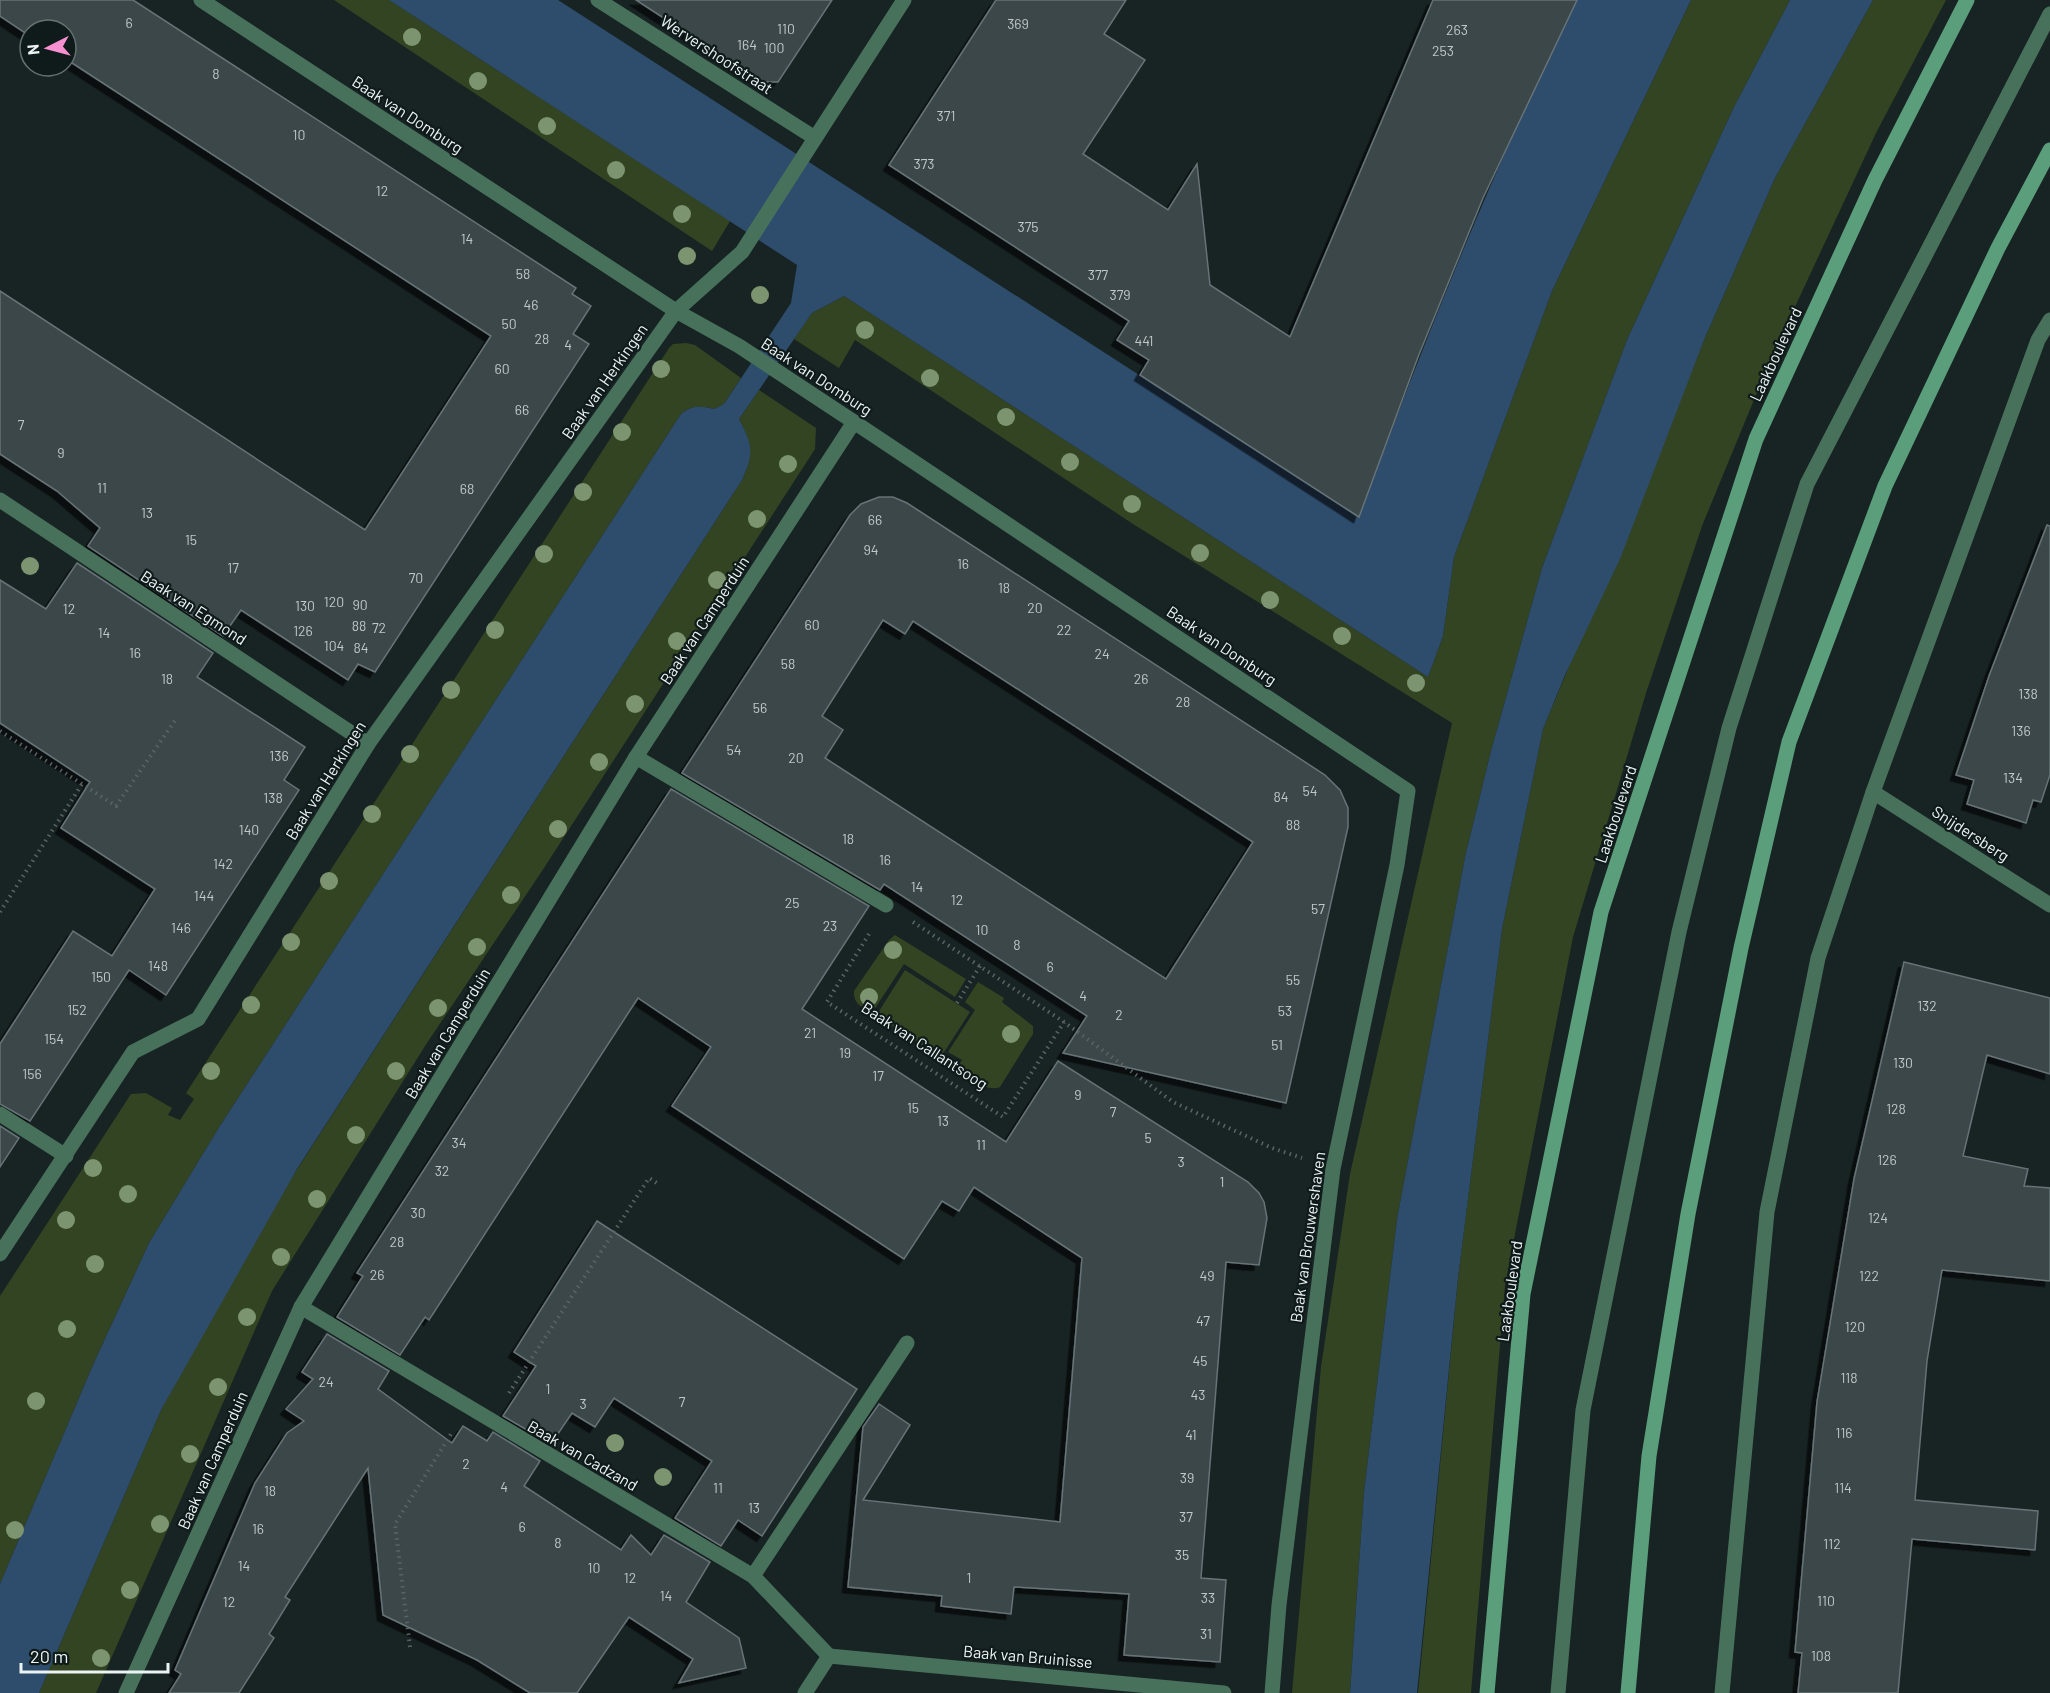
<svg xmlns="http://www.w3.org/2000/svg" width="2050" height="1693" font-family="Barlow,sans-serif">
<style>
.green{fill:#334423}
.water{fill:#2e4c6c}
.building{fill:#3a464a;stroke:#667377;stroke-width:1.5;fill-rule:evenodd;filter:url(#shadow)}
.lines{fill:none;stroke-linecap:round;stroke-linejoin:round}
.path{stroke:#5a6464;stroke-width:4;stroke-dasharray:1.5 4.5;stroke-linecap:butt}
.lane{stroke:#48715c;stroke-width:15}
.street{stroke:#48715c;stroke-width:15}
.secondary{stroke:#5b9e7c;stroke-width:15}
.tree{fill:#7c946f}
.labels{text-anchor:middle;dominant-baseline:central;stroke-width:4.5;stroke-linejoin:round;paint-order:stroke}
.number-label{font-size:14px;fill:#c0c8c9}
.street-label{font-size:16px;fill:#ecf3f3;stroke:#0f1b1a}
</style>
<defs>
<filter id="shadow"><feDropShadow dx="-5.5" dy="5.5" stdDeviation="0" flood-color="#0009"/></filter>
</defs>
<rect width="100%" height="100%" fill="#182423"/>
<g class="green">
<polygon points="334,0 389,0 730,221 712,251"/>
<polygon points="1691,0 1790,0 1733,109 1627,340 1542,568 1491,751 1465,857 1397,1219 1364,1492 1350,1693 1292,1693 1321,1367 1350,1174 1452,723 1133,524 855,340 839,368 794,339 812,313 844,296 1428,677 1443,636 1454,557 1552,291"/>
<polygon points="1873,0 1946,0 1877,131 1772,356 1702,526 1646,693 1573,937 1505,1285 1471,1693 1418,1693 1458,1278 1502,929 1543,729 1704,340 1775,178"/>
<path d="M686 343 695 345 741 378 724 404 714 409C700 406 693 405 681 414L218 1129 149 1243 93 1365 0 1584V1296L131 1094 146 1093 172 1108 168 1115 180 1120 194 1099 186 1093 669 348 673 344Z"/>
<path d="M759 390 816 428 815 449 542 871 425 1046 272 1291 96 1693H39L161 1410 256 1233 742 480C753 457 752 443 739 419Z"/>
<path d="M895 935 966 979 955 997 904 964 872 1013C862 1007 853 1004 854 991L889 940Z"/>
<polygon points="905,970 970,1012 941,1057 876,1016"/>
<path d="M978 982 1004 998 1002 1002 1033 1026V1034L1000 1087C986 1093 969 1076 957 1068L962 1060 948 1052 975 1010 965 1002Z"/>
</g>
<g class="water">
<path d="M389 0H558L1359 517C1424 341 1493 168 1577 0H1691L1552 291 1454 557 1443 636 1428 677 844 296 812 313 739 419C753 445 754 454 742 480L297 1169 161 1410 39 1693H0V1584L93 1365 149 1243 218 1129 681 414C693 405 700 406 714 409L724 404 791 303 797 265Z"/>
<polygon points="1790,0 1873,0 1775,178 1704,340 1620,559 1565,675 1543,729 1502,929 1458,1278 1417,1693 1350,1693 1364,1492 1397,1219 1465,857 1491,751 1542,568 1627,340 1733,109"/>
</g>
<g class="building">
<polygon points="0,0 133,0 576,288 572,294 591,306 573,334 589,344 375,672 358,664 348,680 241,610 223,636 88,546 100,528 57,491 0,454 0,291 365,530 491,336 66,59 66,30 30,30 30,36 0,16"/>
<polygon points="636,0 832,0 778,82 762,82"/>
<polygon points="996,0 1126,0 1104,34 1145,60 1083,154 1168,210 1197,164 1210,285 1290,337 1433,0 1577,0 1483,198 1418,357 1359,517 1140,375 1149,360 1117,340 1129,321 889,165"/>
<path d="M879 497H893L907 503 1325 775 1340 790 1348 808V827L1286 1103 1063 1053 1087 1016 884 884 880 890 682 773 850 515 861 504ZM883 620 905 634 913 621 1253 842 1166 979 825 758 843 730 822 716Z"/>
<polygon points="2047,525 2050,526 2050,775 2041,802 2033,800 2026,823 1967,804 1974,780 1956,775 1989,676"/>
<polygon points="77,563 213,653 197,677 305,747 284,780 299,790 166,995 129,970 30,1121 0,1104 0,1044 73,931 112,956 155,889 61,828 90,782 0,723 0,580 46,609"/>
<polygon points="671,789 869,906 802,1009 1006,1142 1058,1061 1248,1182 1259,1193 1264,1202 1267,1218 1259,1265 1226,1262 1201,1578 1226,1580 1220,1662 1124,1655 1129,1594 1014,1587 1011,1614 941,1606 942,1596 848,1587 863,1427 879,1404 910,1425 863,1500 1060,1522 1082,1258 974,1187 959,1211 942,1201 904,1259 672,1106 711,1047 638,998 429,1320 425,1317 400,1355 337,1317 363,1276 357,1273"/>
<polygon points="1904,962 2050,998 2050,1074 1987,1055 1963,1156 2028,1169 2024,1186 2050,1188 2050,1281 1942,1270 1927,1361 1915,1500 2038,1511 2035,1550 1912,1539 1898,1693 1798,1693 1802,1653 1795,1652 1817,1402 1854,1179"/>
<polygon points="0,1126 19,1138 0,1167"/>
<polygon points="597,1221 857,1389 762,1536 738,1520 721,1546 675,1518 712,1461 614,1398 595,1427 572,1413 551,1444 503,1416 536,1366 514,1352"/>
<polygon points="327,1334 389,1371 378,1389 452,1443 463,1426 487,1441 493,1432 540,1461 524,1486 621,1550 631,1535 651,1555 664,1535 710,1562 686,1602 739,1638 746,1668 679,1683 693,1659 629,1617 577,1693 530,1693 477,1660 383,1615 368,1468 285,1597 290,1600 269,1634 274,1638 239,1693 169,1693 181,1674 175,1670 255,1483 287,1433 304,1421 286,1409 313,1379 302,1372"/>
</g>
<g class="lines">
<g class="path">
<polyline points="0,731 116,806 176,719"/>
<polyline points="0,912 82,784"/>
<polyline points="913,922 1064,1022 1173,1102 1272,1148 1302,1158"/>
<polyline points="869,934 827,1002 1003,1117 1064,1022"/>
<polyline points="957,1003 980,966"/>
<polyline points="509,1393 649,1178 660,1185"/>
<polyline points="410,1647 395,1524 451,1434"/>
</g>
<g class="lane">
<polyline points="0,1114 66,1156"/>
<polyline points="753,1576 907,1343"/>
<polyline points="1558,1693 1583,1410 1679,932 1729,728 1807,484 2050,14"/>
</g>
<g class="street">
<polyline points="201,0 676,311 739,346 854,422 1408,791 1397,865 1333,1169 1279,1605 1272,1693"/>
<polyline points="598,0 815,138"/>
<polyline points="0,500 368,744"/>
<polyline points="636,757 886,905"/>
<polyline points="1873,792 2050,905"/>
<polyline points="0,1254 133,1052 198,1019 368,744 676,311 742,252 904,0"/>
<polyline points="301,1307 753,1576 829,1656"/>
<polyline points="829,1656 1224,1693"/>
<polyline points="126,1693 301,1307 636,757 854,422"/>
<polyline points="805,1693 829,1656"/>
<polyline points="1722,1693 1767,1212 1818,958 1873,792 2038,340 2050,320"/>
</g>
<g class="secondary">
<polyline points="1487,1693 1523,1294 1601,912 1756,439 1875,180 1967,0"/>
<polyline points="1628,1693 1649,1456 1688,1214 1741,948 1789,742 1885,486 1998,248 2050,150"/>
</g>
</g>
<g class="tree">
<circle cx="412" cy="37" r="9"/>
<circle cx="478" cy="81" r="9"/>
<circle cx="547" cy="126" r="9"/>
<circle cx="616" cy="170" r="9"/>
<circle cx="682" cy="214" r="9"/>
<circle cx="687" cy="256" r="9"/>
<circle cx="760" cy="295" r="9"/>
<circle cx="865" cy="330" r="9"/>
<circle cx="661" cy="369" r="9"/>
<circle cx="930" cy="378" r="9"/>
<circle cx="1006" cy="417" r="9"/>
<circle cx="622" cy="432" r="9"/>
<circle cx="1070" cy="462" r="9"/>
<circle cx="788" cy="464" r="9"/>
<circle cx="583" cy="492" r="9"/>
<circle cx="1132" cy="504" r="9"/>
<circle cx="757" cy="519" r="9"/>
<circle cx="1200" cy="553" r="9"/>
<circle cx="544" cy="554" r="9"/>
<circle cx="30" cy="566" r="9"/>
<circle cx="717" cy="580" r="9"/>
<circle cx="1270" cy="600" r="9"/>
<circle cx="495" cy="630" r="9"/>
<circle cx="1342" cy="636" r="9"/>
<circle cx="677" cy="641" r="9"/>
<circle cx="1416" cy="683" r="9"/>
<circle cx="451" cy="690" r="9"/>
<circle cx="635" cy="704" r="9"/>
<circle cx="410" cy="754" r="9"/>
<circle cx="599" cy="762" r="9"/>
<circle cx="372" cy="814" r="9"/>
<circle cx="558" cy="829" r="9"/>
<circle cx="329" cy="881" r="9"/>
<circle cx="511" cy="895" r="9"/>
<circle cx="291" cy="942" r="9"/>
<circle cx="477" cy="947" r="9"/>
<circle cx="893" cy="950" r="9"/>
<circle cx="869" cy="997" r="9"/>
<circle cx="251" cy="1005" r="9"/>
<circle cx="438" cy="1008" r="9"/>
<circle cx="1011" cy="1034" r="9"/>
<circle cx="211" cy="1071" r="9"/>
<circle cx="396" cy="1071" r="9"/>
<circle cx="356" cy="1135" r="9"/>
<circle cx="93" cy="1168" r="9"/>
<circle cx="128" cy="1194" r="9"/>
<circle cx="317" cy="1199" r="9"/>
<circle cx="66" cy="1220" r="9"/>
<circle cx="281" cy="1257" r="9"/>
<circle cx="95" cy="1264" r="9"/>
<circle cx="247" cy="1317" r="9"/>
<circle cx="67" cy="1329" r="9"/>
<circle cx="218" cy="1387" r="9"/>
<circle cx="36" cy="1401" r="9"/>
<circle cx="615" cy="1443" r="9"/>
<circle cx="190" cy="1454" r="9"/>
<circle cx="663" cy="1477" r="9"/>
<circle cx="160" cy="1524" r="9"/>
<circle cx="15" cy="1530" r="9"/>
<circle cx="130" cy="1590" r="9"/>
<circle cx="101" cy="1658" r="9"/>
</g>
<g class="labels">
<g class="number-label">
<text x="129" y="22">6</text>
<text x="1018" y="23">369</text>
<text x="786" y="28">110</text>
<text x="1457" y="29">263</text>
<text x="747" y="44">164</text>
<text x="774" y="47">100</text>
<text x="1443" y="50">253</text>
<text x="216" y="73">8</text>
<text x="946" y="115">371</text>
<text x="299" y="134">10</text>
<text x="924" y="163">373</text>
<text x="382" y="190">12</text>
<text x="1028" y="226">375</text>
<text x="467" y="238">14</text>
<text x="523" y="273">58</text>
<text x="1098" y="274">377</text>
<text x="1120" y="294">379</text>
<text x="531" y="304">46</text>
<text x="509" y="323">50</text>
<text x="542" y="338">28</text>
<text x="1144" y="340">441</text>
<text x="568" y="344">4</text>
<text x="502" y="368">60</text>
<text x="522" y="409">66</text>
<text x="21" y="424">7</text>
<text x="61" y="452">9</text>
<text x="102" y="487">11</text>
<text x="467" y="488">68</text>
<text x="147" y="512">13</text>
<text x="875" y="519">66</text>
<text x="191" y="539">15</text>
<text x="871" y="549">94</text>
<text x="963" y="563">16</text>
<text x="233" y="567">17</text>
<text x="416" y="577">70</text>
<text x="1004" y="587">18</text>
<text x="334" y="601">120</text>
<text x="360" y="604">90</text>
<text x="305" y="605">130</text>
<text x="1035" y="607">20</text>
<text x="69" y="608">12</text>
<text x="812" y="624">60</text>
<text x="359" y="625">88</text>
<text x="379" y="627">72</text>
<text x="1064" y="629">22</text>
<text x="303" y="630">126</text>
<text x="104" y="632">14</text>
<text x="334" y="645">104</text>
<text x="361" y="647">84</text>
<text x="135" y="652">16</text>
<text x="1102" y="653">24</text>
<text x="788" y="663">58</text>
<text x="167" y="678">18</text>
<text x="1141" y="678">26</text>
<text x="2028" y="693">138</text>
<text x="1183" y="701">28</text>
<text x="760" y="707">56</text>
<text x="2021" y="730">136</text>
<text x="734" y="749">54</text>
<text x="279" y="755">136</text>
<text x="796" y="757">20</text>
<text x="2013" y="777">134</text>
<text x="1310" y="790">54</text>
<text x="1281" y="796">84</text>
<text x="273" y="797">138</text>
<text x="1293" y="824">88</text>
<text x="249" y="829">140</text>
<text x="848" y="838">18</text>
<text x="885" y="859">16</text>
<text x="223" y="863">142</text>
<text x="917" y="886">14</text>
<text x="204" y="895">144</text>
<text x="957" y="899">12</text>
<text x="792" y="902">25</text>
<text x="1318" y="908">57</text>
<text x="830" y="925">23</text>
<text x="181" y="927">146</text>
<text x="982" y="929">10</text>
<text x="1017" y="944">8</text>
<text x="158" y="965">148</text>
<text x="1050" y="966">6</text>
<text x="101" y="976">150</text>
<text x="1293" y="979">55</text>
<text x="1083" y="995">4</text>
<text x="1927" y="1005">132</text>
<text x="77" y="1009">152</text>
<text x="1285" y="1010">53</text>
<text x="1119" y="1014">2</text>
<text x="810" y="1032">21</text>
<text x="54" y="1038">154</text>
<text x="1277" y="1044">51</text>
<text x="845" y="1052">19</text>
<text x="1903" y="1062">130</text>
<text x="32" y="1073">156</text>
<text x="878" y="1075">17</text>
<text x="1078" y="1094">9</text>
<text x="913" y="1107">15</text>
<text x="1896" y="1108">128</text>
<text x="1113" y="1111">7</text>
<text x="943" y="1120">13</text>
<text x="1148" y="1137">5</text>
<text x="459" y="1142">34</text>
<text x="981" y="1144">11</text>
<text x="1887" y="1159">126</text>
<text x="1181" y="1161">3</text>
<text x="442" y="1170">32</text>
<text x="1222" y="1181">1</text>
<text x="418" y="1212">30</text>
<text x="1878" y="1217">124</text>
<text x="397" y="1241">28</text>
<text x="377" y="1274">26</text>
<text x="1207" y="1275">49</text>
<text x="1869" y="1275">122</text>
<text x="1203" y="1320">47</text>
<text x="1855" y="1326">120</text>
<text x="1200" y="1360">45</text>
<text x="1849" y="1377">118</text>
<text x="326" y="1381">24</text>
<text x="548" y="1388">1</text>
<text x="1198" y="1394">43</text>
<text x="682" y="1401">7</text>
<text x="583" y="1403">3</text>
<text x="1844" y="1432">116</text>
<text x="1191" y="1434">41</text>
<text x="466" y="1463">2</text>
<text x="1187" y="1477">39</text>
<text x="504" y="1486">4</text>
<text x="718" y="1487">11</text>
<text x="1843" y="1487">114</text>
<text x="270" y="1490">18</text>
<text x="754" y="1507">13</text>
<text x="1186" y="1516">37</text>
<text x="522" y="1526">6</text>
<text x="258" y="1528">16</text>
<text x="558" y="1542">8</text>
<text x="1832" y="1543">112</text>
<text x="1182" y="1554">35</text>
<text x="244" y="1565">14</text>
<text x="594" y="1567">10</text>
<text x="630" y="1577">12</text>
<text x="969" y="1577">1</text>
<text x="666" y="1595">14</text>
<text x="1208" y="1597">33</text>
<text x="1826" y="1600">110</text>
<text x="229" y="1601">12</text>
<text x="1206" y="1633">31</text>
<text x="1821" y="1655">108</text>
</g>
<g class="street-label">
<text transform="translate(717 54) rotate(33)">Wervershoofstraat</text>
<text transform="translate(408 114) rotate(33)">Baak van Domburg</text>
<text transform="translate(1775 354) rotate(-65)">Laakboulevard</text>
<text transform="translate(817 376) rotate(33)">Baak van Domburg</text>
<text transform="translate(604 381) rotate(-55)">Baak van Herkingen</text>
<text transform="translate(194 607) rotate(33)">Baak van Egmond</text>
<text transform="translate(704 620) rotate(-57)">Baak van Camperduin</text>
<text transform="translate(1222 645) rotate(34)">Baak van Domburg</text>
<text transform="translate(325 780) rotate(-58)">Baak van Herkingen</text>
<text transform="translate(1615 814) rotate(-72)">Laakboulevard</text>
<text transform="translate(1971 833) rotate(33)">Snijdersberg</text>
<text transform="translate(447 1033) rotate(-59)">Baak van Camperduin</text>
<text transform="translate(925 1045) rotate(33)">Baak van Callantsoog</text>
<text transform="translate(1307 1237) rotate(-82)">Baak van Brouwershaven</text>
<text transform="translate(1509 1291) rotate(-82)">Laakboulevard</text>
<text transform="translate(583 1455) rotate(30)">Baak van Cadzand</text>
<text transform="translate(212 1460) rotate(-66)">Baak van Camperduin</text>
<text transform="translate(1028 1656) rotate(5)">Baak van Bruinisse</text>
</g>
</g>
<g transform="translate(48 48) rotate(264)"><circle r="28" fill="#0f1b1a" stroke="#677171" stroke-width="1.5"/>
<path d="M0-4.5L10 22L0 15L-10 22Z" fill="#f690d0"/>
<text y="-9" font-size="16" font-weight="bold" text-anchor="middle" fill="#ecf3f3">N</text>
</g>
<path d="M21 1663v9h147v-9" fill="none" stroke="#ecf3f3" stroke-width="3"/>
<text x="30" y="1663" font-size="18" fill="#ecf3f3" stroke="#0f1b1a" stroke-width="4.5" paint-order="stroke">20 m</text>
</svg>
